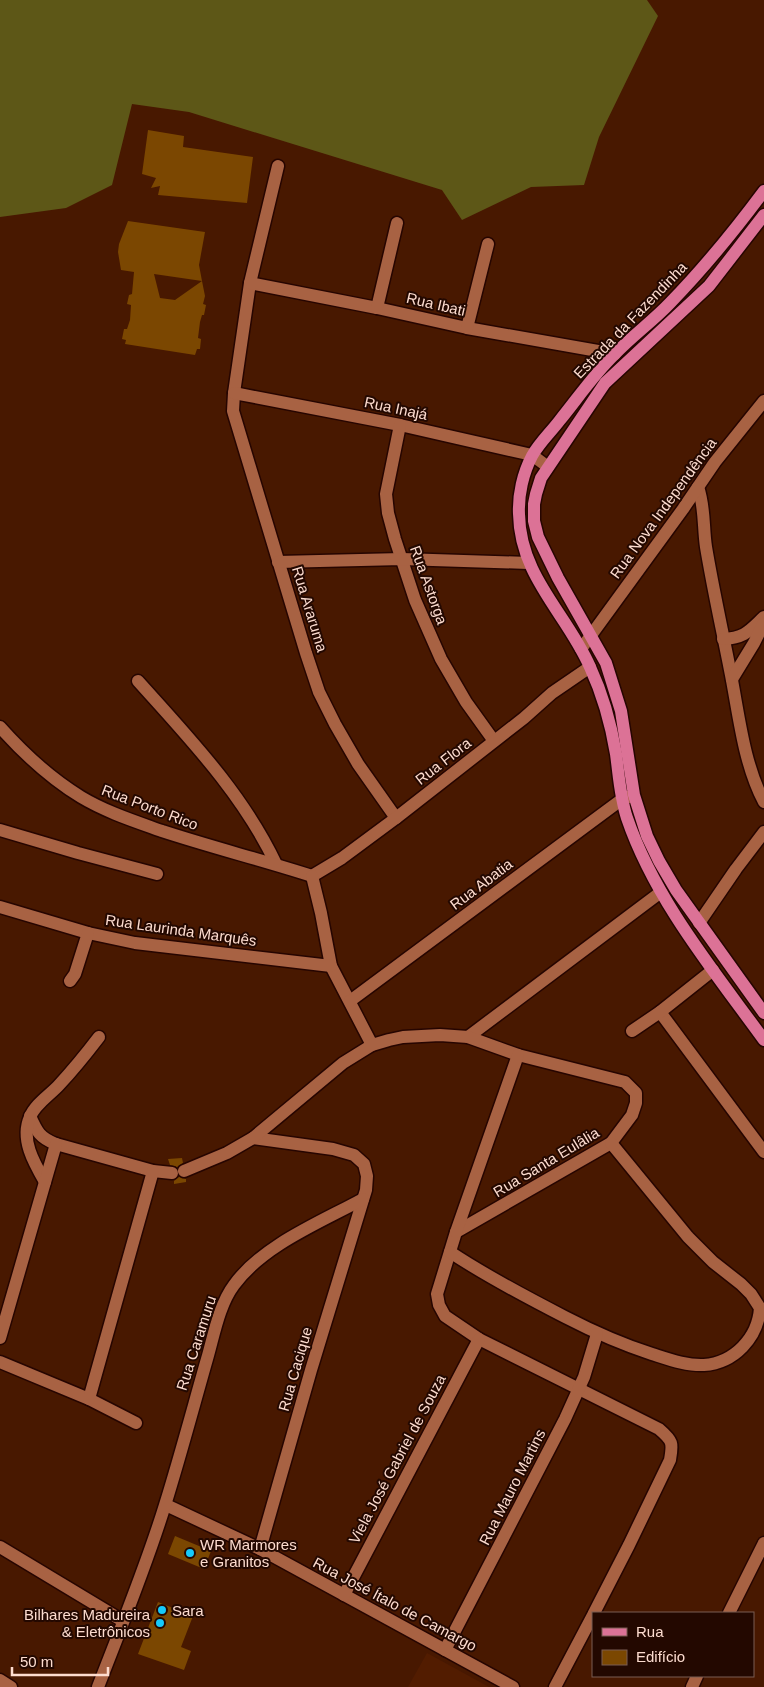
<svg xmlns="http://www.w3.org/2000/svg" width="764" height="1687" font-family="Arial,sans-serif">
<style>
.built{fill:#521c00}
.forest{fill:#5d5717}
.building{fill:#7b4701}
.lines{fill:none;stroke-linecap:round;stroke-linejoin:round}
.minor-casing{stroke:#260500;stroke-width:15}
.major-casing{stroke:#260500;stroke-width:15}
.minor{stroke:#a86243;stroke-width:12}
.major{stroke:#dc7296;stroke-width:12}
.poi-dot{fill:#16cafb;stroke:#230800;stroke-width:2}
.labels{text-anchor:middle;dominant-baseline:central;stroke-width:4;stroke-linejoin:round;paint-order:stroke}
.street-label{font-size:15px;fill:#fddccf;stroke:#230800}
.poi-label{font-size:15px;fill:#fddccf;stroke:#230800;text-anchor:start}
</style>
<rect width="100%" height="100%" fill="#481800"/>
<polygon class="built" points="427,1653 489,1687 408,1687"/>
<polygon class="forest" points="0,0 647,0 658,16 599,137 584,185 531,187 462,220 442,190 189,112 132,104 112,185 66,208 0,217"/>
<g class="building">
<polygon points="148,130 184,136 183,147 253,157 247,203 158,195 160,186 151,188 156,178 142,174"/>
<polygon points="128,221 205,232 199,265 202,281 154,274 160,298 175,300 202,281 205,296 203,304 206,305 204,315 202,315 200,322 198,338 201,339 200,349 197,349 195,355 125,344 126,340 122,339 124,329 127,329 130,320 131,305 127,304 129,295 132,294 134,272 121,270 118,252 119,244"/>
<polygon points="182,1158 183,1163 177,1167 170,1165 168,1159"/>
<polygon points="179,1177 186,1179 186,1182 174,1184 174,1181"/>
<polygon points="175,1536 211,1551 204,1569 168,1554"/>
<polygon points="158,1602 193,1616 181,1647 191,1651 184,1670 138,1654"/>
</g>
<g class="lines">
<defs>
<g id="minor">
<polyline points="278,166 250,283 234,393 233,411 306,653 319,692 335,724 358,764 396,818"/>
<polyline points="250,283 377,308 467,328 615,354"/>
<polyline points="377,308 397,223"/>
<polyline points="467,328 488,244"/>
<polyline points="234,393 400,425 532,455 548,467"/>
<polyline points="400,425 386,494 388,513 395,539 415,600 441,659 466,702 494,741"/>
<path d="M698 487C705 507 703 527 706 547 713 589 722 629 730 670 739 714 743 762 764 802"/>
<polyline points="278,562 402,559 528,563"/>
<path d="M723 639C745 638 749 631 764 617"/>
<polyline points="581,649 683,509 715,462 764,401"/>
<polyline points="732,679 754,643 764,623"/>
<path d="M138 681C189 738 243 794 276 864"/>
<path d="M0 727C24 754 50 778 81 797 106 812 134 821 162 831 211 847 262 860 312 876"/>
<polyline points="0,830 78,853 157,874"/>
<polyline points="312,876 342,858 396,818 524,718 552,693 590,667"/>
<polyline points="312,876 321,913 331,966 372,1045"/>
<polyline points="0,907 88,933 135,943 331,966"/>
<polyline points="699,923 736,869 764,832"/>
<polyline points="70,981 75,974 88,933"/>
<polyline points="350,1001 621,800 631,796"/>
<polyline points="660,1012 764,1152"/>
<polyline points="632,1031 660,1012 713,970"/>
<polyline points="468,1037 661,892"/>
<path d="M30 1116C37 1132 40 1138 56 1144L153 1171 172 1173"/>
<polyline points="253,1138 333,1149 354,1155 364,1164 367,1176 366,1190 311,1370 260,1549"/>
<path d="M184 1171 227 1153 253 1138 343 1063 372 1045 389 1040 403 1037 440 1035 468 1037 518 1055 625 1082 636 1093V1103L632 1115 611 1143 456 1232 437 1294 439 1305 445 1316 479 1339 659 1429C673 1441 673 1443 670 1460L629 1545 594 1613"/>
<path d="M45 1182C34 1163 20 1139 30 1117 35 1104 50 1095 59 1085 73 1070 86 1054 99 1037"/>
<polyline points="456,1232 518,1055"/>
<path d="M450 1252C486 1276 526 1297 565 1317 594 1332 621 1344 652 1354 668 1359 687 1366 704 1365 734 1363 758 1338 760 1308L751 1294 741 1284 713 1262 688 1237 611 1143"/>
<polyline points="0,1338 56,1144"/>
<polyline points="0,1362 89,1399 136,1423"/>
<polyline points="89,1399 153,1171"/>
<polyline points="166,1505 260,1549 513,1687"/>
<polyline points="0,1547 123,1621"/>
<polyline points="344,1595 479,1339"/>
<polyline points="729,1613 764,1543"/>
<polyline points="445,1650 565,1419 584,1377 597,1334"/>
<polyline points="0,1680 11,1687"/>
<path d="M98 1687C121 1627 146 1567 165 1505 180 1457 193 1408 207 1359 214 1335 219 1305 234 1285 263 1245 321 1222 363 1199"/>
<polyline points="555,1687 593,1615"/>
<polyline points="692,1687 697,1676"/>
</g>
<g id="major">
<path d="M764 191C735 230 704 268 670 303 653 321 632 336 615 354 594 374 578 398 560 420 551 432 539 443 532 456 523 473 518 495 519 514 520 577 567 614 590 667 603 695 611 724 616 754 619 776 620 797 627 818 655 900 714 971 764 1040"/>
<polyline points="764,215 709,286 605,383 541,478 536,494 534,504 534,521 538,537 558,578 606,663 621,711 634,795 647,836 659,861 676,890 764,1013"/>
</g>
</defs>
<use href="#minor" class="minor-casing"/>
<use href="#major" class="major-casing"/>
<use href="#minor" class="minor"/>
<use href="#major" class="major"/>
</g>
<g class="poi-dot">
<circle cx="190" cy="1553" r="5"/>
<circle cx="162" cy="1610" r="5"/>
<circle cx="160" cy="1623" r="5"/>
</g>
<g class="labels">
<g class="street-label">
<text transform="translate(436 304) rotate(13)">Rua Ibati</text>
<text transform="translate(630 320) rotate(-46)">Estrada da Fazendinha</text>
<text transform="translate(396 408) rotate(12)">Rua Inajá</text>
<text transform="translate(663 508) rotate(-54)">Rua Nova Independência</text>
<text transform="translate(429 585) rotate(70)">Rua Astorga</text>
<text transform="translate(310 609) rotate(73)">Rua Araruma</text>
<text transform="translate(443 761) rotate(-38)">Rua Flora</text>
<text transform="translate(150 807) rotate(21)">Rua Porto Rico</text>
<text transform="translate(481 884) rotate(-37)">Rua Abatia</text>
<text transform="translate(181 930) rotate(8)">Rua Laurinda Marquês</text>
<text transform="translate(546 1162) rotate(-31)">Rua Santa Eulâlia</text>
<text transform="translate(196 1343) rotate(-72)">Rua Caramuru</text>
<text transform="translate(295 1369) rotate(-74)">Rua Cacique</text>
<text transform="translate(397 1459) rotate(-62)">Viela José Gabriel de Souza</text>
<text transform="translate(512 1487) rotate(-63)">Rua Mauro Martins</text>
<text transform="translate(395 1604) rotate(28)">Rua José Ítalo de Camargo</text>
</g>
<g class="poi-label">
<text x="200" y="1544">WR Marmores<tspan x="200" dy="17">e Granitos</tspan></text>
<text x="172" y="1610">Sara</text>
<text x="150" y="1614" text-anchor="end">Bilhares Madureira<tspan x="150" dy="17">&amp; Eletrônicos</tspan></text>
</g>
</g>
<rect x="592" y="1612" width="162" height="65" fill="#230800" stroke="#7a5d53"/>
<rect x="602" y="1628" width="25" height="8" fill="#dc7296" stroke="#7a5d53"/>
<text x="636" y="1637" font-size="15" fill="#fddccf">Rua</text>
<rect x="602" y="1650" width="25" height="15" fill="#7b4701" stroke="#7a5d53"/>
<text x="636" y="1662" font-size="15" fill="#fddccf">Edifício</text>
<path d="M12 1667v8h96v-8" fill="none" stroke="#fddccf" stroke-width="2.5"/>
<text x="20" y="1667" font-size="15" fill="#fddccf" stroke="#230800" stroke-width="4" paint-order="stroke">50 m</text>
</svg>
